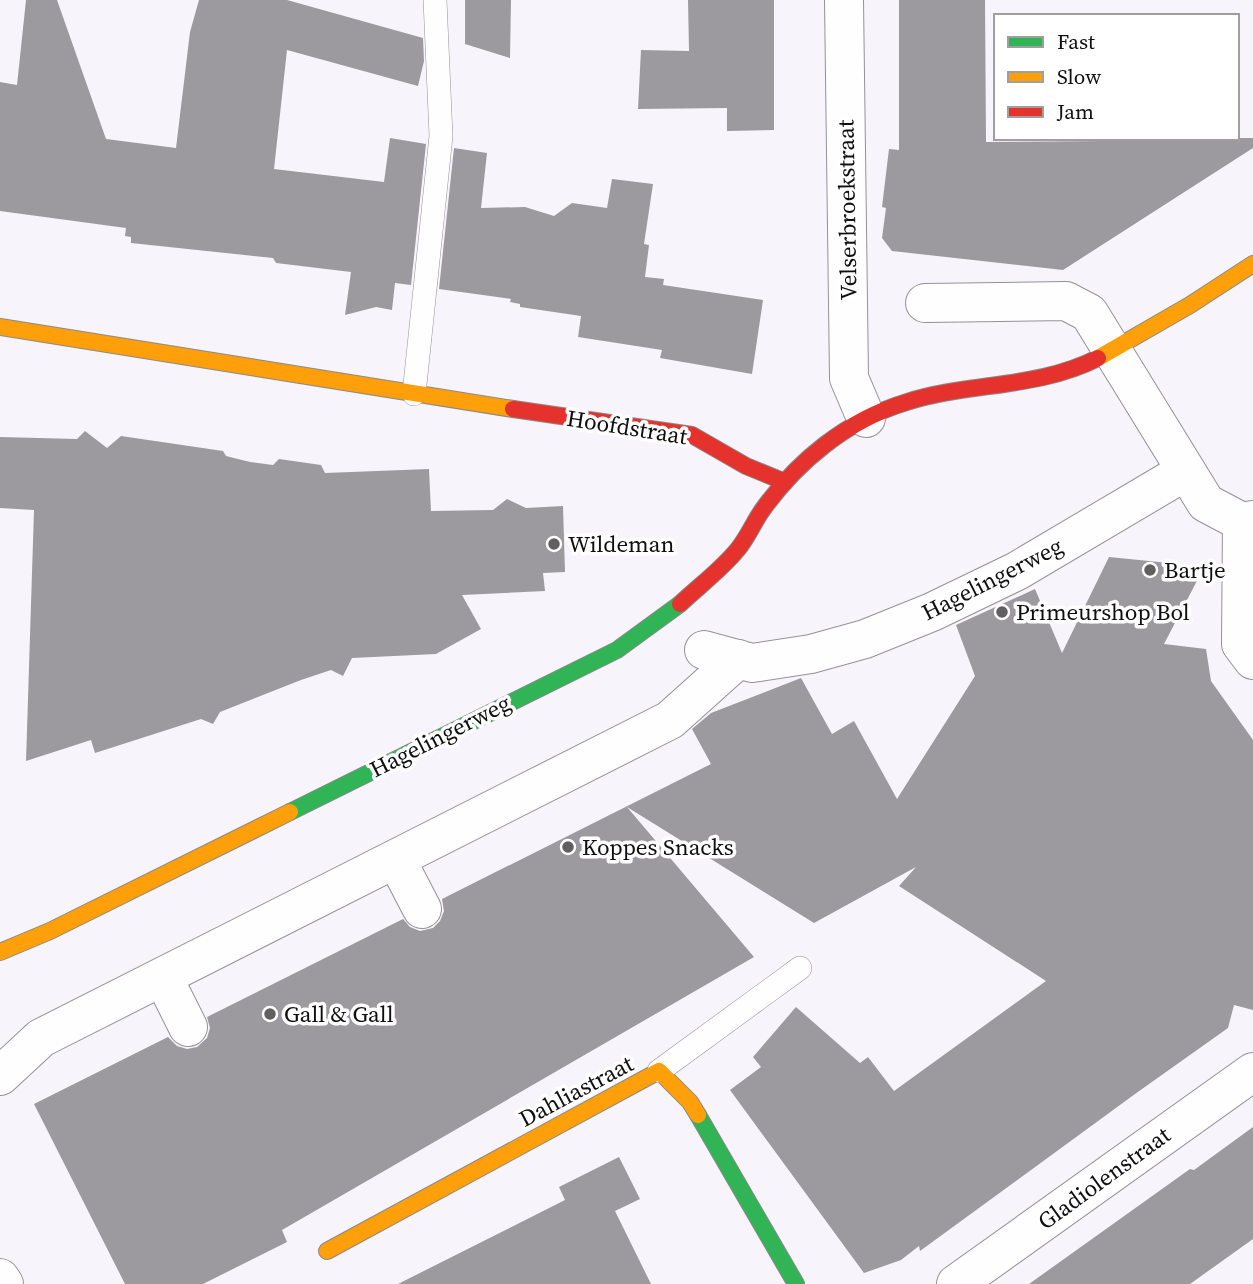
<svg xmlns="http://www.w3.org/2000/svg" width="1253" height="1284" font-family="'Source Serif 4',serif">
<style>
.building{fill:#9c999f}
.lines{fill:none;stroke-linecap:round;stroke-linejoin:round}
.lane-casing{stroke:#949296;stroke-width:24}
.street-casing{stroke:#949296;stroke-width:40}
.fast-casing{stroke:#8b898c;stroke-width:18}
.slow-casing{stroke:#8b898c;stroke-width:18}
.jam-casing{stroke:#8b898c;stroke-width:18}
.lane{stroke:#fefdff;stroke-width:23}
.street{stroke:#fefdff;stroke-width:38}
.fast{stroke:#30b455;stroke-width:16}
.slow{stroke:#ff9f0a;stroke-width:16}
.jam{stroke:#e5322d;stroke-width:16}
.poi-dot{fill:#615f62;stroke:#fff;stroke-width:2.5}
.labels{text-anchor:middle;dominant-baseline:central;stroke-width:7;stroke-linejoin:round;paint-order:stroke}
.street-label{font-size:23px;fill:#0f0f0f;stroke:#fff}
.poi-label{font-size:23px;fill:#0f0f0f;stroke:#fff;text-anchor:start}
</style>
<rect width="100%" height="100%" fill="#f8f4fc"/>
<g class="building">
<polygon points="26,0 57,0 106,139 176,148 190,32 199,0 287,0 423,38 424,61 418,86 287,50 274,169 384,182 390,138 426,144 411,285 395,283 392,310 376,307 345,315 351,272 276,263 273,258 131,243 131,237 125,236 126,228 0,211 0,82 17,85"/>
<polygon points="465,0 511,0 510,58 465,44"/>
<polygon points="688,0 774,0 774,130 727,131 727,108 638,109 641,50 689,51"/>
<polygon points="899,0 985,0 986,142 1102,141 1100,138 1253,138 1253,148 1063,270 892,251 882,238 886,208 882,207 889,149 899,150"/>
<polygon points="454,148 487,153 481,208 525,207 554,216 572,203 607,208 612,179 653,184 644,244 649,245 645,277 664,279 663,285 763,300 752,374 660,358 662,350 578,337 581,316 520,307 520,304 510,302 511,299 439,289"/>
<polygon points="85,431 107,448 121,436 223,451 226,456 250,462 273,465 279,459 321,465 325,473 429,469 431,511 493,510 507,499 526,508 563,506 565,572 543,573 545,591 462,595 481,629 436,654 352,658 343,676 331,670 301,680 220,712 213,724 201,719 95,753 91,740 26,761 34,510 0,508 0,437 77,439"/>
<polygon points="1109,557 1169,563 1199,577 1164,644 1206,649 1211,681 1253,740 1253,1010 1234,1005 1228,1028 1135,1094 920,1251 919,1246 901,1260 864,1273 730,1090 761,1067 753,1057 796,1007 860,1063 868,1057 894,1091 1046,981 899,886 916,867 814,923 627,807 754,957 282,1230 287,1242 203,1284 125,1284 34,1104 168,1037 177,1046 187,1049 197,1047 207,1038 210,1028 207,1017 403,919 410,927 420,931 433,928 440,921 444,911 442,899 711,764 692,729 711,713 801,678 832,734 854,721 897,799 975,676 956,625 1035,589 1062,653"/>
<polygon points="1253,1127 1253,1239 1190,1284 1029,1284 1190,1169 1194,1170"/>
<polygon points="619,1157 640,1199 615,1211 651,1284 398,1284 565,1200 559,1187"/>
</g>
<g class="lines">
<defs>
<g id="lane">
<polyline points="414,394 441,136 435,0"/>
<polyline points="659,1071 800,968"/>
</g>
<g id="street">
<polyline points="844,0 849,378 866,418"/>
<polyline points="925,303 1066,301 1089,313 1206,503 1242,522 1253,520"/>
<polyline points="1242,522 1241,644 1253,660"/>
<polyline points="704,650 752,663 811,654 865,639 932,612 1017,571 1186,471"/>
<polyline points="396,859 422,909"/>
<polyline points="163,977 188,1027"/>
<polyline points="0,1076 41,1038 670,720 738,659"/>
<polyline points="0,1278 4,1284"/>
<polyline points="956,1284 1253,1072"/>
</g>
<g id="fast">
<polyline points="290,812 617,650 680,604"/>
<polyline points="698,1115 796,1284"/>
</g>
<g id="slow">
<polyline points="0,327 513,409"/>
<polyline points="1098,358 1190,305 1253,264"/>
<polyline points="0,952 50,931 290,812"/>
<polyline points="327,1251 659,1071 690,1102 698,1115"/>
</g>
<g id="jam">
<polyline points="513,409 692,435 746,466 785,482"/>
<path d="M680 604C699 586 722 569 738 549 747 538 753 524 761 512 796 462 847 420 907 402 970 382 1037 389 1098 358"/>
</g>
</defs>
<use href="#lane" class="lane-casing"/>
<use href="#street" class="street-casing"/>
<use href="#fast" class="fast-casing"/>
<use href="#slow" class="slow-casing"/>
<use href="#jam" class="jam-casing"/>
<use href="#lane" class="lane"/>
<use href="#street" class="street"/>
<use href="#fast" class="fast"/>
<use href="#slow" class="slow"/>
<use href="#jam" class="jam"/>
</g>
<g class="poi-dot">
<circle cx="554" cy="544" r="7"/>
<circle cx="1150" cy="570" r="7"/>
<circle cx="1002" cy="612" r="7"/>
<circle cx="568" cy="847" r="7"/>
<circle cx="270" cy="1014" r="7"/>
</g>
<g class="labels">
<g class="street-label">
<text transform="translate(847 210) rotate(-91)">Velserbroekstraat</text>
<text transform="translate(627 427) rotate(9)">Hoofdstraat</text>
<text transform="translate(992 579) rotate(-27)">Hagelingerweg</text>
<text transform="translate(440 736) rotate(-27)">Hagelingerweg</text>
<text transform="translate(576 1091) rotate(-28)">Dahliastraat</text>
<text transform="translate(1104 1178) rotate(-36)">Gladiolenstraat</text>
</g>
<g class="poi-label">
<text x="568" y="544">Wildeman</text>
<text x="1164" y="570">Bartje</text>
<text x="1016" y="612">Primeurshop Bol</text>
<text x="582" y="847">Koppes Snacks</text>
<text x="284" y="1014">Gall &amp; Gall</text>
</g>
</g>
<rect x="994" y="14" width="245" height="126" fill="#ffffff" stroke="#9f9f9f" stroke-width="2"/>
<rect x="1008" y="37" width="35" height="10" fill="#30b455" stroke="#9f9f9f" stroke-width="2"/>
<text x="1057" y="49" font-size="21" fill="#0f0f0f">Fast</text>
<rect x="1008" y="72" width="35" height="10" fill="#ff9f0a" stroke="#9f9f9f" stroke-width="2"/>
<text x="1057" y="84" font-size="21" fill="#0f0f0f">Slow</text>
<rect x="1008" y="107" width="35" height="10" fill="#e5322d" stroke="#9f9f9f" stroke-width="2"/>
<text x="1057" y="119" font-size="21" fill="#0f0f0f">Jam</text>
</svg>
